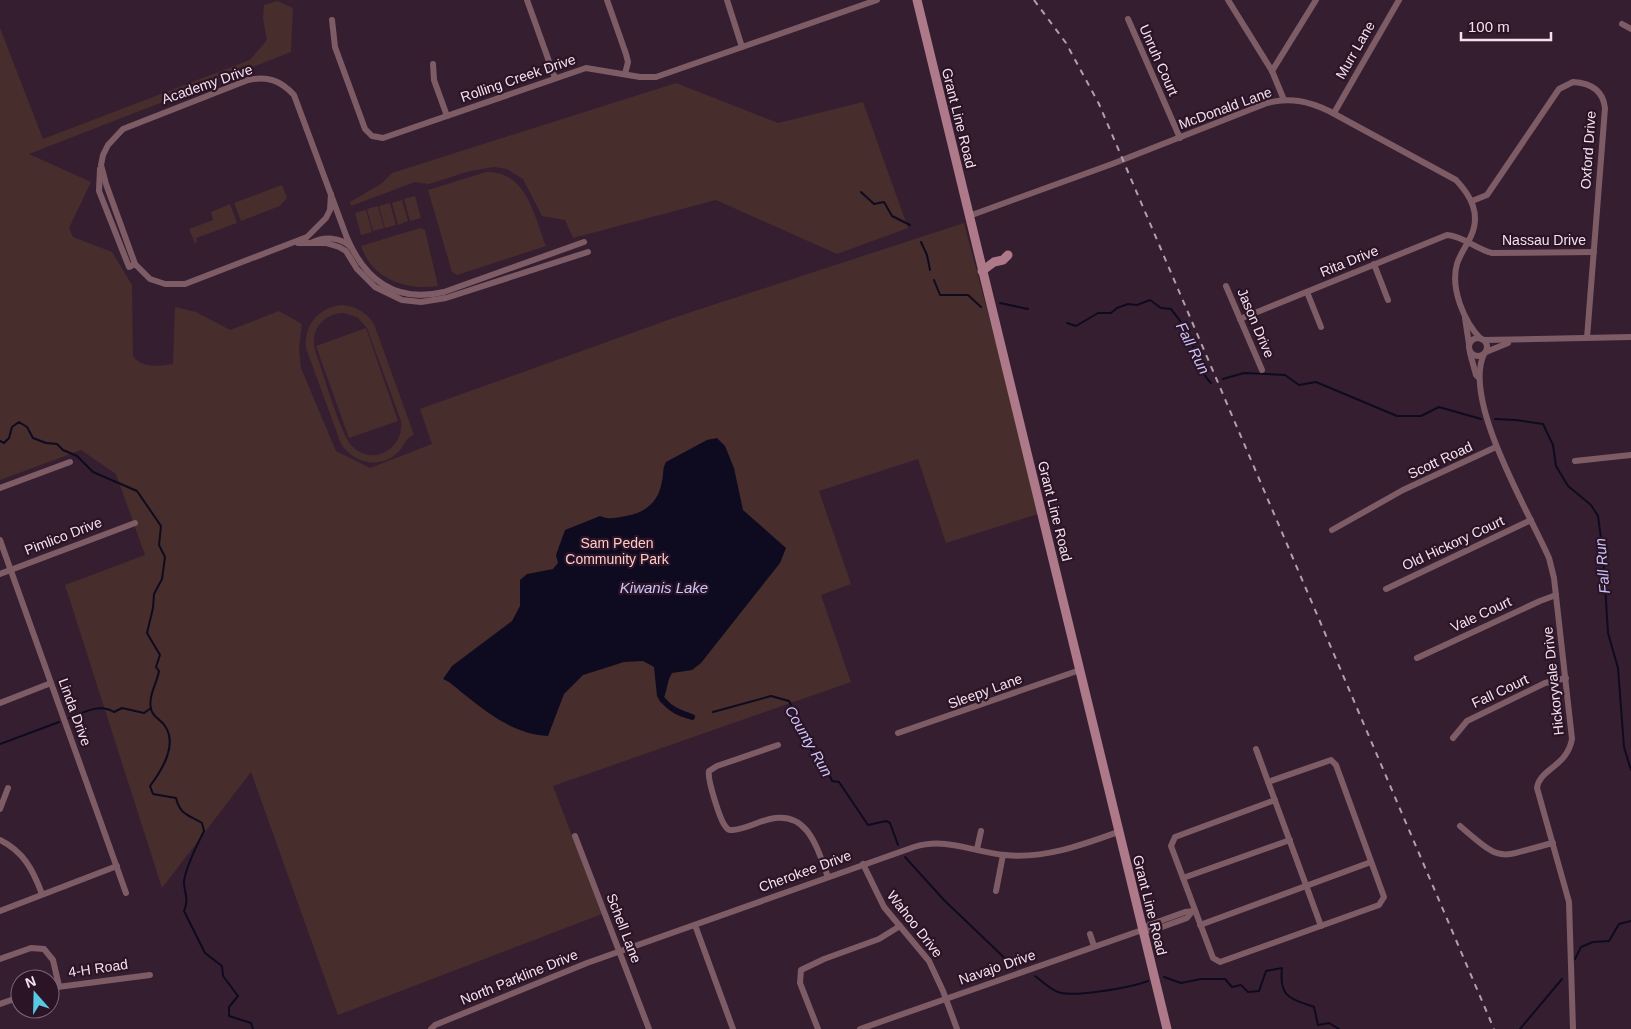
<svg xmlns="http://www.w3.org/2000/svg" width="1631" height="1029" font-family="Helvetica,sans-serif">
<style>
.green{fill:#472d2c;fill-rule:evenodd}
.water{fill:#0e0b20}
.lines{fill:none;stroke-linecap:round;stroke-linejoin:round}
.stream{stroke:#0e0b20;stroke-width:2}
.canal{stroke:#0e0b20;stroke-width:6}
.minor{stroke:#7e5c66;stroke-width:6}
.secondary{stroke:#ae7989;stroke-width:9}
.rail{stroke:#b29fad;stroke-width:2;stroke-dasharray:6 6;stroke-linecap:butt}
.labels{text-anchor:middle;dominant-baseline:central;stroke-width:4.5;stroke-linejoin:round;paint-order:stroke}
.street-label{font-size:14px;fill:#f3e2ee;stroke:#2c1427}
.park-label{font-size:14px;fill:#fdcbc7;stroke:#2c1427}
.water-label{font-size:15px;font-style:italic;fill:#cac6fa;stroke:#2c1427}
</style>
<rect width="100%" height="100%" fill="#361e31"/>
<g class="green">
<path d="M277 1 293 8 291 52 29 154 91 182 69 228 73 237 112 252 132 285 133 356C142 369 160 366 173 364L175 307 196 312 230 330 279 311 302 324 299 349 301 368 336 451 370 468 432 444 420 409 679 316 964 223 1041 513 946 543 918 459 819 491 851 584 821 595 851 682 553 786 602 914 338 1015 251 772 162 888 65 585 145 555 116 474 81 450 0 480V28L43 139 250 60 267 40 263 19 264 5Z"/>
<polygon points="676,83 778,123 863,102 908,228 837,254 716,200 573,238 565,220 542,216 523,179 507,169 494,167 470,171 429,184 415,182 351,206 350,202 381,184 392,173"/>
<path d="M486 172C527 171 534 216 546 246L457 275 452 272 428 190Z"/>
<polygon points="282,185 287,198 280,206 241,221 234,203"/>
<polygon points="415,196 421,218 410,221 404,199"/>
<polygon points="402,200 408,221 398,225 392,203"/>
<polygon points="390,203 396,225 385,228 379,206"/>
<polygon points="230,204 237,223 196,238 197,242 195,243 189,229 213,220 211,212"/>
<polygon points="378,206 384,228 373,231 367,209"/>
<polygon points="366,210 372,232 361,235 355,213"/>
<path d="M420 228 425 230 438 286C406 291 372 279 361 246Z"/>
<path d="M341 305C356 306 366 312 374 324L414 435C405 438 405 445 399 451 382 470 354 464 341 444L306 348C304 325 318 308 341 305ZM343 313 357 317 367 328 401 421C402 433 398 444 387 451 376 458 361 456 352 446 340 434 322 369 315 350 310 330 323 314 343 313Z"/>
<polygon points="366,328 398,421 349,438 316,346"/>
</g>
<path class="water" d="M717 438 725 446 734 468 743 510 786 548 780 563 701 663 692 670 672 673C666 682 668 693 661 703L657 696 654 667 643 661 624 662 583 675 564 694 548 736C515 734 490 715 465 695 457 689 452 683 443 679L452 666 512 621 520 606V580L527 574 553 569 558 563 556 555 565 530 600 516C609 520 616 518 626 516 646 513 659 501 662 481 664 474 662 469 666 462L707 440Z"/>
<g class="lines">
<g class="stream">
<polyline points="861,192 874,204 884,202 892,216 910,225"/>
<polyline points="921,242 927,255 930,270"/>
<polyline points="934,280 940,295 968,295 981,307"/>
<polyline points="1000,303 1028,309"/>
<path d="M1067 323 1076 326 1098 313H1111L1117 308 1128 304 1137 305 1150 300 1161 308 1171 309C1181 321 1190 335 1195 351 1199 362 1202 375 1211 383"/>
<polyline points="1223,379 1244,373 1285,375 1299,385 1316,382 1397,416 1421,416 1439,407 1481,419"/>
<polyline points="1495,419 1516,420 1543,424 1553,445 1556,466 1568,486 1591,505 1598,516 1603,553 1608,633 1618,668 1624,747 1631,770"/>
<path d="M0 441 4 443 9 438 12 427 19 422 27 427 33 438 46 443 57 444 63 450 77 456 93 472 137 491 161 526 159 545 165 557 162 579 154 594 153 608 147 633 160 655 156 667 159 671C157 683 148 696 151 709 153 718 161 719 165 726 178 745 162 770 150 786L153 794 176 798C180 815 189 815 202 823L204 831C198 843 184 870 184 883 185 896 189 898 184 911L205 953 222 966 223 976 238 996 229 1007V1016L251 1023 253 1029"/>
<polyline points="713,712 771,696 789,701 809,739 811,750 821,756 832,781 839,782 868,825 886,821 890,823 898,845"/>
<path d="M69 718C85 712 100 703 114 712L122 708 144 713 151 708"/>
<polyline points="0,744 59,722"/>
<polyline points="905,857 944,900 1015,968"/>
<polyline points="1575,959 1581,947 1593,942 1609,941 1619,924 1631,921"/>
<path d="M1035 976C1042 981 1050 989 1058 992 1074 998 1132 987 1148 981"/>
<path d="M1164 977 1181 983 1201 979H1225L1232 987 1241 985 1248 992 1259 991 1266 971 1282 968C1279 997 1289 998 1314 1007L1318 1025 1329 1023 1339 1029"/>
<polyline points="1520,1029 1562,979"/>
</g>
<path class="canal" d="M663 700C671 710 680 713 692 717"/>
<g class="minor">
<polyline points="527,0 555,78"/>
<polyline points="607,0 626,54 628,62 625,74"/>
<polyline points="727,0 742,47"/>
<polyline points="1228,0 1272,71 1284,100"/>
<polyline points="1128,19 1180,138"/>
<polyline points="332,20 335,47 365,129 372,136 383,138 586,68 640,77 656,77 877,0"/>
<polyline points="1622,24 1631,29"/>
<polyline points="433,64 434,80 447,116"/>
<polyline points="1272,71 1316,0"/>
<polyline points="1334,113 1399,0"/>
<polyline points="100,169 99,191 129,267 135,264"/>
<path d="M331 194 330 210 326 218 307 237 185 284H165L150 279 135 264 106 184 101 165 103 155 108 145 123 129 248 80C268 76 280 80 294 95L347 238C366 282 397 303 444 292L584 242"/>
<path d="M1472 201 1487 195 1559 89 1573 82C1590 83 1603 90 1605 108L1587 338"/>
<path d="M969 216 1112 164 1267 103C1290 97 1308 101 1329 111L1456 180C1471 196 1481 214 1471 236 1467 245 1460 254 1457 264 1450 288 1464 322 1481 339"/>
<polyline points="298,243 326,243 339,247 346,251 357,269 375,287 402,300 421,302 446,298 588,252"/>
<path d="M311 243C324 236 340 237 351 247"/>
<polyline points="1374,264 1388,300"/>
<polyline points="1226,286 1262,370"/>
<polyline points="1307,292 1321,327"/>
<polyline points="1465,318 1469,344"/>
<path d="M1240 319 1447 235C1463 236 1476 249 1492 253L1594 252"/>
<circle cx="1478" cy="347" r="9"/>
<polyline points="1484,340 1631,337"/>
<polyline points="1486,352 1508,343"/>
<polyline points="1470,353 1476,375 1479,378"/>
<path d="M1484 354C1462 401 1529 512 1549 558L1554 578 1572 739C1567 767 1539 769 1537 788L1569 902 1573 1029"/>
<polyline points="1575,461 1631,455"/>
<polyline points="0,488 70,462"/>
<polyline points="1332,530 1403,490 1496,447"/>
<polyline points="0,540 126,893"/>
<polyline points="0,574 135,523"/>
<polyline points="1386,589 1531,520"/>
<polyline points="1417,658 1540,601 1556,595"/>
<polyline points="0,703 51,683"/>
<polyline points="898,733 1080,670"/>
<polyline points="1453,738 1467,721 1545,683 1566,678"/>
<path d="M778 745 717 766 709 771C707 778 720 821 726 827 728 830 729 830 733 830 746 829 757 822 770 819 808 810 817 848 828 877"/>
<polyline points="1256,749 1321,926"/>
<polyline points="1268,782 1331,760 1336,765 1384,897 1379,905 1220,962 1213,958 1171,846 1175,837 1275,800"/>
<polyline points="0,809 8,788"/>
<path d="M1460 826C1506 866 1498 856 1553 843"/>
<polyline points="575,836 649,1029"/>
<path d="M0 840C24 852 33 870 42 894"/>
<polyline points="977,849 981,831"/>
<polyline points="863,864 884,907 929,961 943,991 957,1029"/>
<polyline points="1183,878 1290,840"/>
<polyline points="996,891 1003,855"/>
<polyline points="0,911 117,866"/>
<polyline points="695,925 733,1029"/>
<polyline points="1200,925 1371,862"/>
<polyline points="1145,929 1151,931 1187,918 1191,913"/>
<polyline points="1090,934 1094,946"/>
<polyline points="0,959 31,948 44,949 53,960 59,986"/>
<polyline points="50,988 150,975"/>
<polyline points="0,1004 20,997"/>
<path d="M431 1029 435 1025 587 963 914 847C947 837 973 852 1005 855 1044 859 1082 845 1118 832"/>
<polyline points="818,1029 800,983 801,970 824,959 879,939 900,926"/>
<polyline points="860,1029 1145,929 1149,925 1185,912 1195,911"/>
</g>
<g class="secondary">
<polyline points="917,0 1167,1029"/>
<polyline points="982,271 994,262 1003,260 1008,255"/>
</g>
<polyline class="rail" points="1034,0 1066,43 1099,104 1494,1029"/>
</g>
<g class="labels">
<g class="street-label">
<text transform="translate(1355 50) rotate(-60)">Murr Lane</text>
<text transform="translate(1159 60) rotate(66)">Unruh Court</text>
<text transform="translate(518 78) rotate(-19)">Rolling Creek Drive</text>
<text transform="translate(207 84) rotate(-19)">Academy Drive</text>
<text transform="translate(1225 108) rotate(-20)">McDonald Lane</text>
<text transform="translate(959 118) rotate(76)">Grant Line Road</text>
<text transform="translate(1588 150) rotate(-86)">Oxford Drive</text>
<text x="1544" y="240">Nassau Drive</text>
<text transform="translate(1349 261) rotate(-22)">Rita Drive</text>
<text transform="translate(1256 323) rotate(67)">Jason Drive</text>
<text transform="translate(1440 460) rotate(-25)">Scott Road</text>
<text transform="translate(1055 511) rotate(76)">Grant Line Road</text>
<text transform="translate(63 536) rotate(-21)">Pimlico Drive</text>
<text transform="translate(1453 543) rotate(-25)">Old Hickory Court</text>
<text transform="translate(1481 614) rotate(-25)">Vale Court</text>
<text transform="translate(1553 681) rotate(-96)">Hickoryvale Drive</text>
<text transform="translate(985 691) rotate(-20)">Sleepy Lane</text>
<text transform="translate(1500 691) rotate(-25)">Fall Court</text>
<text transform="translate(75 712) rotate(70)">Linda Drive</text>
<text transform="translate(805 871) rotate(-20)">Cherokee Drive</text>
<text transform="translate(1150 905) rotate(76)">Grant Line Road</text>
<text transform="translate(915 924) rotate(52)">Wahoo Drive</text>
<text transform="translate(624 928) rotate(69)">Schell Lane</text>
<text transform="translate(997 967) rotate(-19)">Navajo Drive</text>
<text transform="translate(98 968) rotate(-8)">4-H Road</text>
<text transform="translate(519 977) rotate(-22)">North Parkline Drive</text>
</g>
<g class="park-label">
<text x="617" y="543">Sam Peden<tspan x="617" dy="16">Community Park</tspan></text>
</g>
<g class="water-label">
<text transform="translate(1193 348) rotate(63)">Fall Run</text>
<text transform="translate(1602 566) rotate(-95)">Fall Run</text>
<text x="664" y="587">Kiwanis Lake</text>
<text transform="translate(809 741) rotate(60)">County Run</text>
</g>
</g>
<g transform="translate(35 994) rotate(340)"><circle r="24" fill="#2c1427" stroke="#7c6677"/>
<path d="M0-4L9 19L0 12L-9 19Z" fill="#58c9e3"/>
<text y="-8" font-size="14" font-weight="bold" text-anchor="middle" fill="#f3e2ee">N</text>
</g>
<path d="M1461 32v8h90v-8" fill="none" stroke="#f3e2ee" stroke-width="2.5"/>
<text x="1468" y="32" font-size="15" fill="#f3e2ee" stroke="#2c1427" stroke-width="4" paint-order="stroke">100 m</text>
</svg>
